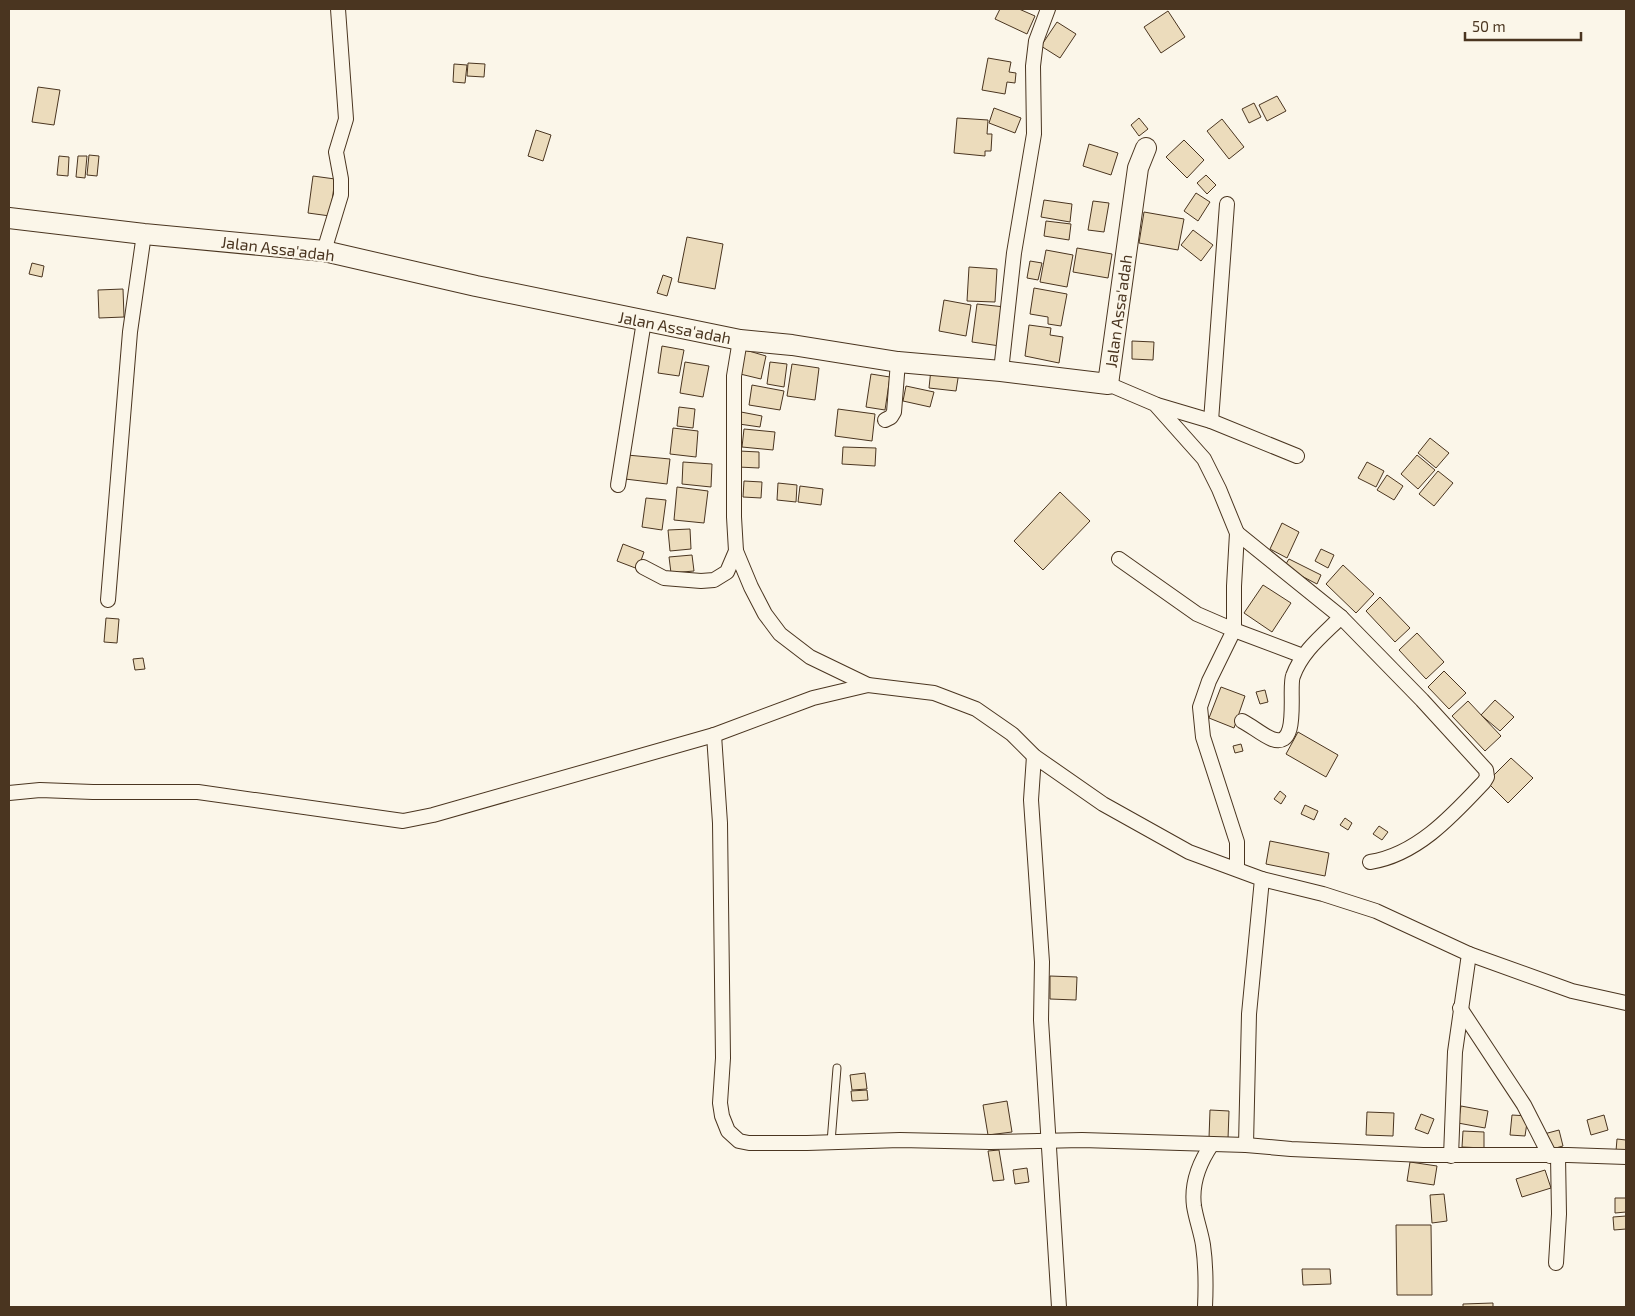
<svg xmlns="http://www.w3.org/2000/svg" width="1635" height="1316" font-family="'Exo 2',sans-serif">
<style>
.building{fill:#ecdcbc;stroke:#4a3520}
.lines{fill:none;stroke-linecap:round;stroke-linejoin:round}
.lane-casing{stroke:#4a3520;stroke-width:9}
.street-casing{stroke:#4a3520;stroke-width:16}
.secondary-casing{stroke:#4a3520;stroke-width:22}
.lane{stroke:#fbf6e9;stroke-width:7}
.street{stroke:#fbf6e9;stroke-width:14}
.secondary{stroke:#fbf6e9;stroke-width:20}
.labels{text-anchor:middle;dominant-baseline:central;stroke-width:4;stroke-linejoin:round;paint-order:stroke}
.street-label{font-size:16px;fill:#4a3520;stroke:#fbf6e9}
</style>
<rect width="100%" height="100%" fill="#fbf6e9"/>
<g class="building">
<polygon points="1000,9 1019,9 1035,16 1027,34 995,19"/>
<polygon points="1168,11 1185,37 1161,53 1144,27"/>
<polygon points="1057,22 1076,34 1060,58 1041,46"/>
<polygon points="988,58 1011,62 1009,72 1016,73 1015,83 1007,82 1005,94 982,90"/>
<polygon points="468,63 485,64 484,77 467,76"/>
<polygon points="454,64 467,65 465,83 453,82"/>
<polygon points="38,87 60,90 54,125 32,122"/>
<polygon points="1277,96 1286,111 1267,121 1259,105"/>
<polygon points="1254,103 1261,117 1249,123 1242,109"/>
<polygon points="994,108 1021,118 1015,133 989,123"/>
<polygon points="957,118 988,120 987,134 992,134 991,151 985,151 985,156 954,153"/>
<polygon points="1139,118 1148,129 1139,136 1131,125"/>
<polygon points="1222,119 1244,147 1229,159 1207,131"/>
<polygon points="536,130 551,135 543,161 528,156"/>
<polygon points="1184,140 1204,160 1187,178 1166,157"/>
<polygon points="1089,144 1118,153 1111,175 1083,166"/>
<polygon points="89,155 99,156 97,176 87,175"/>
<polygon points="59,156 69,157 68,176 57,175"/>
<polygon points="78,156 87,156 85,178 76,177"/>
<polygon points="1206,175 1216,185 1207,194 1197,183"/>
<polygon points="313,176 335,179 330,216 308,213"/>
<polygon points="1196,193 1210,202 1198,221 1184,211"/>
<polygon points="1044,200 1072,204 1070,222 1041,217"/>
<polygon points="1093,201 1109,203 1104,232 1088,230"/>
<polygon points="1144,212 1184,219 1178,250 1139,243"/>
<polygon points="1046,221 1071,224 1069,240 1044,236"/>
<polygon points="1193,230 1213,245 1201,261 1181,245"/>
<polygon points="687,237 723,244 715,289 678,282"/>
<polygon points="1077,248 1112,254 1108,278 1073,272"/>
<polygon points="1046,250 1073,255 1067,287 1040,282"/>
<polygon points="1030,261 1042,263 1038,280 1027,278"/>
<polygon points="32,263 44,266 42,277 29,274"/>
<polygon points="969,267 997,269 995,302 967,301"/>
<polygon points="663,275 672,278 667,296 657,293"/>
<polygon points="1034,288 1067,294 1061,326 1048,324 1048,317 1030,314"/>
<polygon points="123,289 124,317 99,318 98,290"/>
<polygon points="944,300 971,305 966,336 939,331"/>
<polygon points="977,304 1005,307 1000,346 972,342"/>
<polygon points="1029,325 1051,328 1050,335 1063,337 1059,363 1025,356"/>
<polygon points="1132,341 1154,342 1153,360 1132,359"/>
<polygon points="662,346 684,350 679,376 658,373"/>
<polygon points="742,349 766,356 761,379 736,373"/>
<polygon points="685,362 709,366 703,397 680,393"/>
<polygon points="770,362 787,364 784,387 767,384"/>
<polygon points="792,364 819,368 815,400 787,396"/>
<polygon points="931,369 959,372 956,391 929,388"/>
<polygon points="871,374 890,377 885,410 866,407"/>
<polygon points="752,385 784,391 780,410 749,405"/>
<polygon points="906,386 934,392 930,407 903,401"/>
<polygon points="679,407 695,409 693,428 677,426"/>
<polygon points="838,409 875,414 872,441 835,436"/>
<polygon points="741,412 762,416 760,427 739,424"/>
<polygon points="673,428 698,431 696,457 670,454"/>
<polygon points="744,429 775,432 773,450 742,447"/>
<polygon points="1430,438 1449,453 1436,468 1418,453"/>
<polygon points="843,447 876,448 875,466 842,464"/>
<polygon points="739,451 759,452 759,468 738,467"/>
<polygon points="627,455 670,459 667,484 625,479"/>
<polygon points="1417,455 1435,470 1418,489 1401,474"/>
<polygon points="683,462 712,464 711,487 682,484"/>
<polygon points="1367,462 1384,471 1376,487 1358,478"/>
<polygon points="1438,471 1453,483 1434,506 1419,494"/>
<polygon points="1387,475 1403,486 1394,500 1377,490"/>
<polygon points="744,481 762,482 761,498 743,497"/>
<polygon points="778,483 797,485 796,502 777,500"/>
<polygon points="800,486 823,489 821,505 798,502"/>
<polygon points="677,487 708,491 704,523 674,520"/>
<polygon points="1060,492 1090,521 1043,570 1014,541"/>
<polygon points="646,498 666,500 662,530 642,527"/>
<polygon points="1282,523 1299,532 1287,558 1270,549"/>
<polygon points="690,529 691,549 670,551 668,530"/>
<polygon points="623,544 644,552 638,569 617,561"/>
<polygon points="1321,549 1334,555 1328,568 1315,561"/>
<polygon points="692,555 694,571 671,573 669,557"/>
<polygon points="1289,559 1321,575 1317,584 1284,567"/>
<polygon points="1343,565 1374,594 1356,613 1326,584"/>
<polygon points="1263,585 1291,603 1272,632 1244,613"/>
<polygon points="1380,597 1410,628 1395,642 1366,611"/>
<polygon points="106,618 119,619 117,643 104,642"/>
<polygon points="1417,633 1444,662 1426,679 1399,650"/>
<polygon points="143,658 145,669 135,670 133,659"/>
<polygon points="1444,671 1466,693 1449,709 1428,687"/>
<polygon points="1221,687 1245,696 1234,728 1209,718"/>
<polygon points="1265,690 1268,702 1260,704 1256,692"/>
<polygon points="1495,700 1514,717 1500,731 1481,715"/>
<polygon points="1468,701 1501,736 1485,751 1452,716"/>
<polygon points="1298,732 1338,755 1326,777 1286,754"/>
<polygon points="1241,744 1243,751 1235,753 1233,746"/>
<polygon points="1511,758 1533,778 1508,803 1487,782"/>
<polygon points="1280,791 1286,796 1281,804 1274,799"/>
<polygon points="1305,805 1318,811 1314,820 1301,814"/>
<polygon points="1345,818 1352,823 1348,830 1340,825"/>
<polygon points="1379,826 1388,832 1382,840 1373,834"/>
<polygon points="1270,841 1329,853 1325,876 1266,864"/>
<polygon points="1050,976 1077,977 1076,1000 1050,999"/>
<polygon points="865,1073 867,1089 852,1090 850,1075"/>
<polygon points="867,1090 868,1100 852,1101 851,1091"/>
<polygon points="1007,1101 1012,1132 988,1135 983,1105"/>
<polygon points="1461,1106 1488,1111 1485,1128 1458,1123"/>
<polygon points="1210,1110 1229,1111 1228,1139 1209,1138"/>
<polygon points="1367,1112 1394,1113 1393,1136 1366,1135"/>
<polygon points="1421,1114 1434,1119 1428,1134 1415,1129"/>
<polygon points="1512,1115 1528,1116 1525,1136 1510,1135"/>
<polygon points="1604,1115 1608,1130 1591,1135 1587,1120"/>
<polygon points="1559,1130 1563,1146 1548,1150 1544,1134"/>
<polygon points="1463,1131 1484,1132 1484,1148 1462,1147"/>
<polygon points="1617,1139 1626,1140 1626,1152 1616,1151"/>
<polygon points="999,1150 1004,1180 993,1181 988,1151"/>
<polygon points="1410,1162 1437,1166 1434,1185 1407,1181"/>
<polygon points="1027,1168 1029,1182 1015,1184 1013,1170"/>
<polygon points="1545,1170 1551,1188 1522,1197 1516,1179"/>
<polygon points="1444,1194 1447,1221 1432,1223 1430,1195"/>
<polygon points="1615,1198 1626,1198 1626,1212 1615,1213"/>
<polygon points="1626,1216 1626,1229 1614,1230 1613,1217"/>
<polygon points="1396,1225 1431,1225 1432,1295 1397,1295"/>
<polygon points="1302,1269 1330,1269 1331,1284 1303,1285"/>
<polygon points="1493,1303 1493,1307 1463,1307 1463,1304"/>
</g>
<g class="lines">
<defs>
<polyline id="lane" points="831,1142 837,1068"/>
<g id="street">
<polyline points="324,251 341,195 341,179 336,152 346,119 338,9"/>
<polyline points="1001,371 1014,253 1034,134 1033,66 1036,41 1048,9"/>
<polyline points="1108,384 1155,404 1204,459 1219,489 1237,533 1234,586 1234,630 1303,656"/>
<polyline points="1157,405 1211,421 1297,456"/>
<polyline points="885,420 891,417 894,412 898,362"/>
<polyline points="1211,421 1227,204"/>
<polyline points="618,485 644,321"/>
<path d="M1237 533 1341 617 1422 700 1486 770 1487 777 1484 782C1453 815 1417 855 1370 862"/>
<polyline points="736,551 751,587 765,614 780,634 810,657 868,685 934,693 976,709 1012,734 1034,756 1103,804 1189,852 1262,879 1249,1014 1246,1145"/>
<polyline points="1119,559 1197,614 1234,630 1209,681 1200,707 1203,737 1237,842 1237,869"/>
<polyline points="643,567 664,578 701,581 714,580 727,572 736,551 734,517 734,376 740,340"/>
<polyline points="108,600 130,332 144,234"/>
<path d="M1242 721C1252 726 1262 735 1272 739 1301 750 1288 688 1293 676 1302 651 1323 635 1341 617"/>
<polyline points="714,735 720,823 723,1058 720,1103 722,1116 728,1131 739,1141 749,1143 807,1143 900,1140 990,1142 1082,1140 1246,1145 1291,1149 1423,1155 1568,1155 1626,1157"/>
<polyline points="1034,756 1031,800 1042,962 1041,1020 1059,1307"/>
<polyline points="9,793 40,790 93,792 198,792 403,821 433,815 714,735 813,698 868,685"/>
<polyline points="1262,879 1323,894 1376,911 1469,954 1455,1052 1451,1156"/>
<polyline points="1469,954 1572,991 1626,1003"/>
<polyline points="1460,1008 1524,1105 1550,1156"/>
<polyline points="1556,1263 1559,1214 1558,1156"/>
<path d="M1205 1307C1206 1286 1206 1266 1203 1245 1201 1232 1196 1219 1194 1206 1191 1183 1199 1163 1212 1144"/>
</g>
<polyline id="secondary" points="9,218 144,234 324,251 476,286 740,340 792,345 898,362 1001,371 1108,384 1138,168 1146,148"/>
</defs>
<use href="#lane" class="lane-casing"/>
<use href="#street" class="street-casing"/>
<use href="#secondary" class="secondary-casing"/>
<use href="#lane" class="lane"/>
<use href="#street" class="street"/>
<use href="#secondary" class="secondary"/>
</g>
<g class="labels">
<g class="street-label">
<text transform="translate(278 248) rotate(7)">Jalan Assa'adah</text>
<text transform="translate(1118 311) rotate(-82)">Jalan Assa'adah</text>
<text transform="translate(675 327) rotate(11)">Jalan Assa'adah</text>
</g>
</g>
<rect width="1635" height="1316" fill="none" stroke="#4a3520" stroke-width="20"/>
<path d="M1465 32v8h116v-8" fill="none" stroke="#4a3520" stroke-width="2.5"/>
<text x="1472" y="32" font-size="15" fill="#4a3520" stroke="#fbf6e9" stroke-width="4" paint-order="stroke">50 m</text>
</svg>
